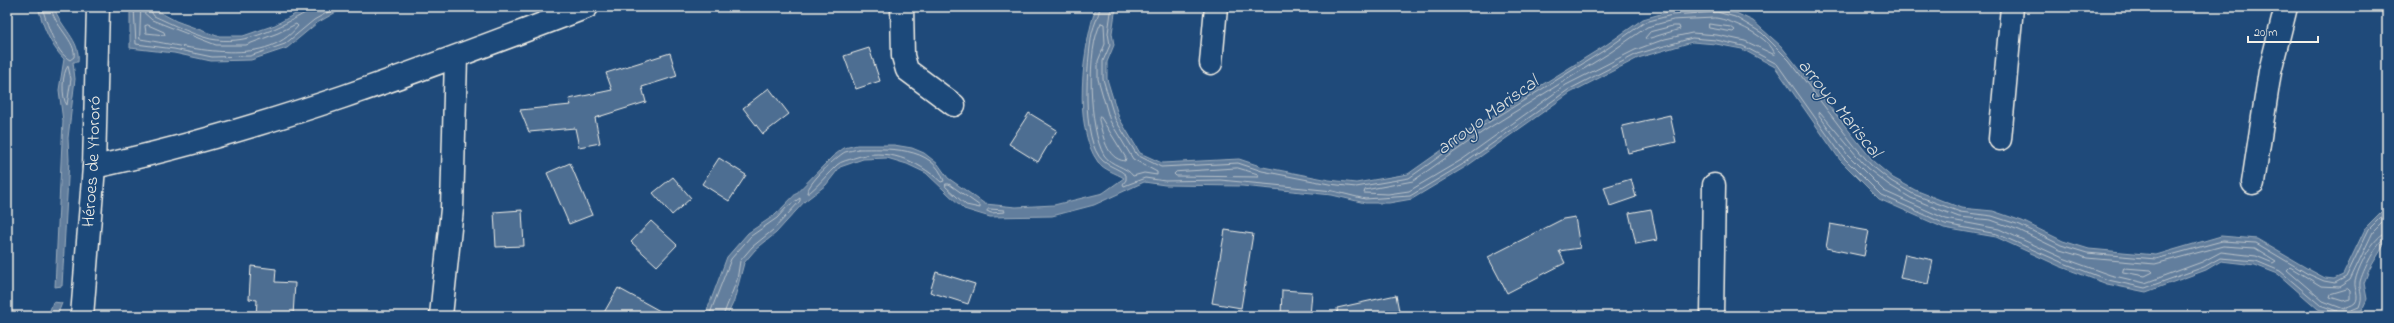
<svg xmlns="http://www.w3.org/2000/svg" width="2394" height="323" font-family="'Indie Flower',sans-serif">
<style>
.water{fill:#627e9d;stroke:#9cacbb}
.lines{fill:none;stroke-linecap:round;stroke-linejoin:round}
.shore{stroke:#bac3ca;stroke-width:1}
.building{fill:#4d6e92;stroke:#f4f1e8}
.minor-casing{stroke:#f4f1e8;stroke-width:25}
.major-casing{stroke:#f4f1e8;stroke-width:25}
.minor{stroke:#1f4a7a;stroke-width:22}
.major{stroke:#1f4a7a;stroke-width:22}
.labels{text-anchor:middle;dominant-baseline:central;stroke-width:3;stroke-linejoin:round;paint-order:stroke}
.street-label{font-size:18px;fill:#f4f1e8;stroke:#1f4a7a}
.water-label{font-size:19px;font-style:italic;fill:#dee0dd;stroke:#1f4a7a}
</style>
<rect width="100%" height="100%" fill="#1f4a7a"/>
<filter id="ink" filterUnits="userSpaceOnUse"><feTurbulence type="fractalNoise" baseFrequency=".025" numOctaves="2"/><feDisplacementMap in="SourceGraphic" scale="8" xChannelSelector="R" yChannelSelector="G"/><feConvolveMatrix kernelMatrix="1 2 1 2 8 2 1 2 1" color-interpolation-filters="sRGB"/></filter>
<g filter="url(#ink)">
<g class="water">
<path d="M38 7H54C61 29 81 40 78 62H73L75 79 68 138 69 160 62 286 55 287 63 121 59 90 64 59C50 45 43 26 38 7Z"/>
<polygon points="130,7 150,7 176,21 217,36 243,36 275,25 308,7 345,7 317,23 287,48 251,60 211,61 174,53 130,48"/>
<path d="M1096 7H1118L1115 13 1112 33 1114 45 1107 62V79L1119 118 1140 153 1162 163 1239 159 1263 167 1329 180 1356 183 1408 174 1479 124 1606 45 1643 19 1671 11 1719 9 1736 13 1753 21 1781 46 1874 162 1893 178 1915 190 1961 208 1993 211 2022 221 2063 241 2089 249 2156 255 2221 236 2257 239 2310 270 2325 278 2334 279 2343 275 2366 227 2387 206V240L2369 270 2364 283 2367 299 2362 310 2356 313 2341 316 2318 309 2278 274 2255 265 2221 261 2206 270 2146 292 2107 284 2059 266 1996 237 1944 228 1879 199 1840 160 1775 67 1742 49 1716 44 1692 42 1638 58 1570 93 1467 166 1412 199 1389 203H1365L1332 195 1242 186 1165 185 1144 182 1094 205 1052 216 990 217 964 209 926 173 907 164 887 158 863 159 840 167 826 185 805 201 776 233 755 250 744 263 734 301 727 316H705L727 257 748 233 775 215 832 157 844 148 857 145H894L912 148 924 153 938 164 948 178 985 204 1016 207 1054 205 1103 193 1124 178C1116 173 1104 170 1098 162 1072 126 1083 47 1096 7Z"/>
<polygon points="53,302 62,303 57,316 40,316 49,313"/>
</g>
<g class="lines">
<g class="shore">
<path d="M42 7C47 23 55 52 70 60L74 57C77 42 53 25 51 7"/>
<polyline points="134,7 136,44 174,49 212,57 250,56 285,44 314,20 337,7"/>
<path d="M148 7 154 16C170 23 201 39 217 40 250 44 279 27 307 12L309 7"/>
<path d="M1100 7C1099 16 1094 24 1092 33 1087 62 1080 140 1103 161 1110 167 1120 169 1126 175V180L1123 184 1124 186 1145 178 1165 181 1220 180 1274 185 1333 191 1365 199 1410 196 1465 163 1568 90 1637 54 1692 38 1716 40 1743 46 1777 64 1843 157 1881 195 1945 224 1997 234 2061 262 2108 280 2145 288 2204 267 2220 258 2256 261 2280 271 2320 305 2337 311 2339 316"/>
<polyline points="1114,7 1111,12 1108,33 1110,45 1103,61 1103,79 1115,119 1137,155 1161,167 1238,163 1262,171 1329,184 1356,187 1409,178 1481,127 1608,48 1645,22 1672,15 1717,12 1735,17 1762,33 1789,60 1853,144 1871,165 1891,181 1913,194 1960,212 1992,216 2020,225 2061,245 2087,253 2156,259 2222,241 2256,243 2308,274 2324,281 2335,283 2346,277 2369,229 2387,211"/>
<path d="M141 10 152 20 216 45H246L278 33 296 24 298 26C264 70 187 46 140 39Z"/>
<path d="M1716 18C1732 20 1772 38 1775 55L1745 41 1717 35 1692 33 1665 39 1635 50 1566 85 1463 159 1409 191 1388 194 1364 193 1365 190 1413 181 1484 131 1611 52 1647 27 1673 20Z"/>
<path d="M1101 23 1104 24 1105 44 1098 61V79L1110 121 1133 159 1157 172V175L1144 173 1133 176C1126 166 1111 166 1104 155 1089 130 1086 48 1101 23Z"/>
<polygon points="1709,24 1731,27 1735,30 1733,32 1709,28"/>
<polygon points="148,25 164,32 165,35 146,33 145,26"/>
<polygon points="1673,26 1679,26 1680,29 1647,39 1645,38 1650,32"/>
<path d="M68 66 71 79 67 105C61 98 62 72 68 66Z"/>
<polygon points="1820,112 1867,168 1889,185 1911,198 1938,209 1959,217 1991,220 2019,230 2060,250 2087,258 2155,264 2223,246 2255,248 2276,261 2273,263 2256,256 2221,252 2202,262 2145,283 2110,275 2063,258 1999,229 1946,219 1884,191 1847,154 1819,115"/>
<path d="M1100 116 1126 158 1125 161C1106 159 1103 135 1099 120Z"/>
<path d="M858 149C887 149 933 145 944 181L941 182C917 160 886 147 854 158 849 160 841 161 837 165 827 174 820 184 809 193H807C808 183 836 157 845 152 849 151 854 150 858 149Z"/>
<polygon points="1238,168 1258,174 1259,177 1176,176 1174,174 1176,172"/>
<polygon points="946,184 949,184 980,206 980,208 966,205 946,187"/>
<polygon points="989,209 1004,210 1005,212 991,213 987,211"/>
<path d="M2387 218 2373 232 2350 280 2339 287 2321 286 2290 267 2287 270 2323 301 2344 309C2347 306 2352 306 2355 303 2360 297 2354 289 2355 282 2357 269 2374 234 2387 233"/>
<polygon points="2124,268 2151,270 2153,272 2145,276 2123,272"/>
<polygon points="2348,289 2350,291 2350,299 2343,301 2330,297 2331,294"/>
<polyline points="709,316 731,259 751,236 777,218 787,207 800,198 800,201 773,230 752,247 740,261 737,280 723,316"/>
<path d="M2347 316 2349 311 2359 307C2364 295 2359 293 2360 282 2362 273 2377 240 2387 238"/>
</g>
</g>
<g class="building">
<polygon points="869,48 880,81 856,89 844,56"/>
<polygon points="670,53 677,76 642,87 646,102 595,118 600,143 579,147 575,128 529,132 520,110 571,105 569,99 612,90 606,73"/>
<polygon points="769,88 789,114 763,134 743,108"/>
<polygon points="1029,113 1057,130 1038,162 1009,144"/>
<polygon points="1670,115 1676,142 1628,153 1622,126"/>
<polygon points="719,158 746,175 729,201 702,184"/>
<polygon points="570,163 592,215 569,224 547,173"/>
<polygon points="673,177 691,198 672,215 653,193"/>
<polygon points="1631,179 1636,197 1610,206 1604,187"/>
<polygon points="1651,209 1657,240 1636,244 1629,213"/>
<polygon points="522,210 524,246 496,247 494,212"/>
<polygon points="1575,217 1580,248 1559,251 1565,263 1507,293 1488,257 1563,219"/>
<polygon points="651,221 677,245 657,266 631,242"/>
<polygon points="1830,224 1869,231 1864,256 1826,248"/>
<polygon points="1225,230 1253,234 1241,308 1212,303"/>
<polygon points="1905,254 1933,260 1928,284 1900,278"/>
<polygon points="251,266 276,269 275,282 295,283 293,316 256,316 257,300 249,299"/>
<polygon points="936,272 975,284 968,304 930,292"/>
<polygon points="618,288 669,316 602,316"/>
<polygon points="1282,290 1312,292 1310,316 1281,316"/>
<polygon points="1396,295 1400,316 1338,316 1337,308"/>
</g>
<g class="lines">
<defs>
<g id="minor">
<polyline points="902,7 903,56 907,70 954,105"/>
<polyline points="1211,63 1216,7"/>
<polyline points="2000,139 2012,7"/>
<path d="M94 167C263 131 425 69 587 7"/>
<polyline points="2253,183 2270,71 2286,7"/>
<polyline points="441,316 452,209 456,57"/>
<polyline points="1712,316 1714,185"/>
</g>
<g id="major">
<path id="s1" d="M82 316 94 167 98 7"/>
</g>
</defs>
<use href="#minor" class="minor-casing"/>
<use href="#major" class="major-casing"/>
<use href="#minor" class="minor"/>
<use href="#major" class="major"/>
</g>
</g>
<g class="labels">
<g class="street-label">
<text stroke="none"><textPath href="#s1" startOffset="155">Héroes de Ytororó</textPath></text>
</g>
<g class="water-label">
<text transform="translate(1839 109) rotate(51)">arroyo Mariscal</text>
<text transform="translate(1488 116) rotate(-36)">arroyo Mariscal</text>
</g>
</g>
<rect width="2394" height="323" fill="none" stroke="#1f4a7a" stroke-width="24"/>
<rect x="12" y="12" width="2370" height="299" fill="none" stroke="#f4f1e8" stroke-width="1.5" filter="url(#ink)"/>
<path d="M2248 36v6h70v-6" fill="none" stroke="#f4f1e8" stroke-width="2"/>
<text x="2254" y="36" font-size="12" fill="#f4f1e8" stroke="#1f4a7a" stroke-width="3" paint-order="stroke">20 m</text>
</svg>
